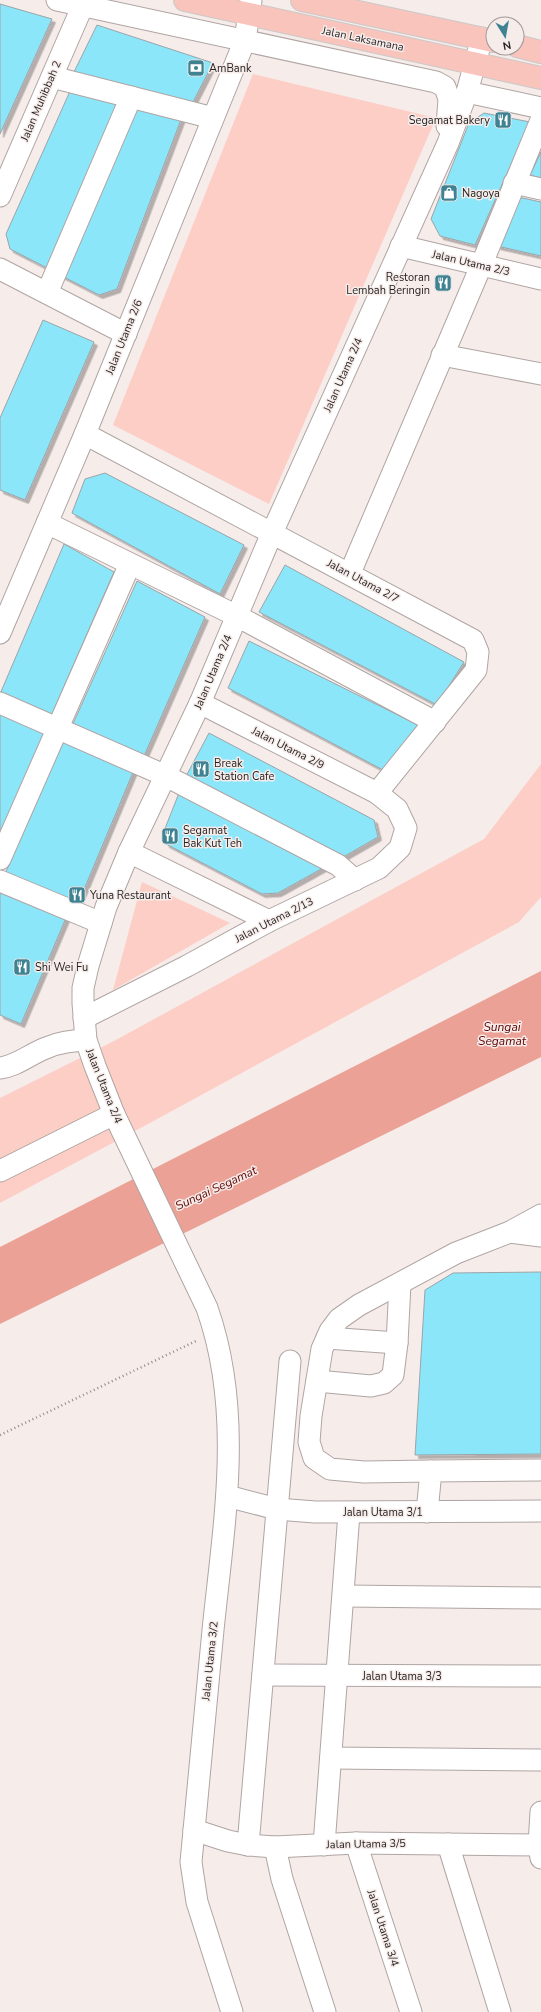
<svg xmlns="http://www.w3.org/2000/svg" width="541" height="2012" font-family="'Nunito Sans',sans-serif">
<style>
.green{fill:#fdcec6}
.water{fill:#eba195}
.building{fill:#8ce6fa;stroke:#9ba4a7;filter:url(#shadow)}
.lines{fill:none;stroke-linecap:round;stroke-linejoin:round}
.minor-casing{stroke:#afa5a3;stroke-width:23}
.major-casing{stroke:#cac9c9;stroke-width:24}
.path{stroke:#938c8b;stroke-width:2.5;stroke-dasharray:1 3;stroke-linecap:butt}
.minor{stroke:#fff;stroke-width:21}
.major{stroke:#f8c4bb;stroke-width:22}
.labels{text-anchor:middle;dominant-baseline:central;stroke-width:3;stroke-linejoin:round;paint-order:stroke}
.street-label{font-size:11px;fill:#221f1e;stroke:#f6ecea}
.poi-label{font-size:11px;fill:#221f1e;stroke:#f6ecea;text-anchor:start}
.water-label{font-size:12px;font-style:italic;fill:#5d0300;stroke:#f6ecea}
</style>
<defs>
<filter id="shadow"><feDropShadow dx="3.5" dy="3.5" stdDeviation="0" flood-color="#0004"/></filter>
</defs>
<rect width="100%" height="100%" fill="#f6ecea"/>
<g class="green">
<polygon points="253,74 436,118 269,504 113,425"/>
<polygon points="541,764 541,897 519,922 148,1124 0,1203 0,1098 114,1041 484,839"/>
<polygon points="142,882 230,923 113,990"/>
</g>
<polygon class="water" points="541,971 541,1057 0,1324 0,1247"/>
<g class="building">
<polygon points="0,4 52,19 0,134"/>
<polygon points="97,25 213,63 192,104 72,76"/>
<polygon points="71,89 122,101 49,269 10,249 6,234"/>
<polygon points="133,104 182,117 117,289 99,295 60,275"/>
<polygon points="484,113 530,122 475,245 440,236 431,219 469,123"/>
<polygon points="541,152 541,178 530,175"/>
<polygon points="518,197 541,202 541,256 497,246"/>
<polygon points="43,320 94,342 25,500 0,490 0,418"/>
<polygon points="105,473 244,545 220,594 72,513 85,479"/>
<polygon points="64,544 114,572 52,714 0,694"/>
<polygon points="285,565 464,662 437,705 259,612"/>
<polygon points="137,581 205,617 144,756 72,726"/>
<polygon points="249,641 418,725 383,770 228,688"/>
<polygon points="0,712 45,731 0,836"/>
<polygon points="209,733 374,820 378,837 338,860 184,780"/>
<polygon points="64,739 134,770 78,904 4,876"/>
<polygon points="179,793 323,868 278,893 262,894 166,844 164,831"/>
<polygon points="0,891 66,918 21,1024 0,1015"/>
<polygon points="541,1272 541,1454 415,1455 425,1290 453,1273"/>
</g>
<g class="lines">
<defs>
<g id="minor">
<polyline points="57,0 436,82 445,87 449,99 447,126"/>
<polyline points="52,77 213,118"/>
<polyline points="467,92 541,108"/>
<polyline points="514,183 541,189"/>
<polyline points="0,196 83,5"/>
<polyline points="401,246 541,279"/>
<polyline points="0,269 126,334"/>
<polyline points="47,293 131,97"/>
<polyline points="442,355 541,374"/>
<polyline points="85,434 473,640 478,652 476,670 377,793"/>
<polyline points="47,523 237,616 435,722"/>
<polyline points="350,573 481,266 541,120"/>
<polyline points="0,633 85,434 245,40 251,0"/>
<polyline points="0,703 166,776 338,865 355,880"/>
<polyline points="129,852 269,921"/>
<polyline points="0,859 130,564"/>
<polyline points="0,881 101,923"/>
<polyline points="84,1018 187,966 269,921 379,868 400,848 406,828 397,809 377,793 200,703"/>
<path d="M0 1068C17 1066 30 1054 46 1048 59 1042 72 1041 86 1040"/>
<polyline points="0,1171 114,1114"/>
<polyline points="510,1232 541,1236"/>
<polyline points="327,1338 397,1343"/>
<polyline points="317,1381 371,1386 384,1383 393,1375 397,1343 400,1284"/>
<polyline points="431,1471 364,1472 330,1469 314,1458 309,1442 311,1416 322,1349 330,1331 339,1319 359,1305 456,1253 510,1232 541,1215"/>
<polyline points="227,1496 277,1509 315,1512 541,1511"/>
<polyline points="427,1512 431,1471 541,1470"/>
<polyline points="344,1596 541,1598"/>
<polyline points="263,1675 541,1676"/>
<polyline points="331,1758 541,1760"/>
<polyline points="541,1812 539,1845 541,1858"/>
<polyline points="194,1830 228,1841 248,1845 275,1847 356,1843 541,1845"/>
<polyline points="356,1843 411,2012"/>
<polyline points="448,1844 500,2012"/>
<polyline points="248,1845 290,1361"/>
<polyline points="324,1845 349,1513"/>
<polyline points="275,1847 282,1879 325,2012"/>
<path d="M232 2012 197 1902 191 1862C198 1785 205 1708 213 1630 224 1522 244 1413 207 1308L114 1114 95 1066 86 1040 83 1003V988L88 966 106 907 129 852 200 703 272 533 448 143 467 92 482 38"/>
</g>
<g id="major">
<polyline points="185,0 541,78"/>
<polyline points="302,0 493,41"/>
<polyline points="517,46 541,52"/>
</g>
</defs>
<use href="#minor" class="minor-casing"/>
<use href="#major" class="major-casing"/>
<polyline class="path" points="0,1435 198,1340"/>
<use href="#minor" class="minor"/>
<use href="#major" class="major"/>
</g>
<defs>
<symbol id="bank-square" viewBox="-11 -11 22 22"><rect x="-9" y="-9" width="18" height="18" rx="4" fill="#3f8392" stroke="#f6ecea"/><path d="M-6-4H6V4H-6ZM0-2.3a2.3 2.3 0 1 0 0 4.6a2.3 2.3 0 1 0 0-4.6Z" fill="#fff"/></symbol>
<symbol id="restaurant-square" viewBox="-11 -11 22 22"><rect x="-9" y="-9" width="18" height="18" rx="4" fill="#3f8392" stroke="#f6ecea"/><path d="M-5-6h1v4h1v-4h1v4h1v-4h1v5L-1.5 .5V6h-2V.5L-5-1ZM5-6V6H3V1.5H1.5Q1.5-4 5-6Z" fill="#fff"/></symbol>
<symbol id="shop-square" viewBox="-11 -11 22 22"><rect x="-9" y="-9" width="18" height="18" rx="4" fill="#3f8392" stroke="#f6ecea"/><path d="M-5-2.5h2.3a2.7 3.5 0 0 1 5.4 0H5L5.5 6h-11ZM-1.5-2.5h3a1.5 2.3 0 0 0-3 0Z" fill="#fff"/></symbol>
</defs>
<g fill-rule="evenodd">
<use href="#bank-square" x="186" y="58" width="20" height="20"/>
<use href="#restaurant-square" x="493" y="110" width="20" height="20"/>
<use href="#shop-square" x="439" y="183" width="20" height="20"/>
<use href="#restaurant-square" x="433" y="273" width="20" height="20"/>
<use href="#restaurant-square" x="191" y="759" width="20" height="20"/>
<use href="#restaurant-square" x="160" y="826" width="20" height="20"/>
<use href="#restaurant-square" x="67" y="885" width="20" height="20"/>
<use href="#restaurant-square" x="12" y="957" width="20" height="20"/>
</g>
<g class="labels">
<g class="street-label">
<text transform="translate(363 39) rotate(12)">Jalan Laksamana</text>
<text transform="translate(41 101) rotate(-67)">Jalan Muhibbah 2</text>
<text transform="translate(471 263) rotate(13)">Jalan Utama 2/3</text>
<text transform="translate(124 337) rotate(-68)">Jalan Utama 2/6</text>
<text transform="translate(343 375) rotate(-66)">Jalan Utama 2/4</text>
<text transform="translate(363 581) rotate(28)">Jalan Utama 2/7</text>
<text transform="translate(213 672) rotate(-67)">Jalan Utama 2/4</text>
<text transform="translate(288 748) rotate(27)">Jalan Utama 2/9</text>
<text transform="translate(274 920) rotate(-27)">Jalan Utama 2/13</text>
<text transform="translate(104 1086) rotate(68)">Jalan Utama 2/4</text>
<text x="383" y="1512">Jalan Utama 3/1</text>
<text transform="translate(210 1661) rotate(-84)">Jalan Utama 3/2</text>
<text x="402" y="1676">Jalan Utama 3/3</text>
<text transform="translate(366 1844) rotate(-1)">Jalan Utama 3/5</text>
<text transform="translate(383 1928) rotate(72)">Jalan Utama 3/4</text>
</g>
<g class="poi-label">
<text x="209" y="68">AmBank</text>
<text x="490" y="120" text-anchor="end">Segamat Bakery</text>
<text x="462" y="193">Nagoya</text>
<text x="430" y="277" text-anchor="end">Restoran<tspan x="430" dy="13">Lembah Beringin</tspan></text>
<text x="214" y="763">Break<tspan x="214" dy="13">Station Cafe</tspan></text>
<text x="183" y="830">Segamat<tspan x="183" dy="13">Bak Kut Teh</tspan></text>
<text x="90" y="895">Yuna Restaurant</text>
<text x="35" y="967">Shi Wei Fu</text>
</g>
<g class="water-label">
<text x="502" y="1027">Sungai<tspan x="502" dy="14">Segamat</tspan></text>
<text transform="translate(216 1188) rotate(-25)">Sungai Segamat</text>
</g>
</g>
<g transform="translate(505 36) rotate(169)"><circle r="19" fill="#f6ecea" stroke="#a19a98"/>
<path d="M0-3L7 15L0 10L-7 15Z" fill="#3f8392"/>
<text y="-6" font-size="11" font-weight="bold" text-anchor="middle" fill="#221f1e">N</text>
</g>
</svg>
